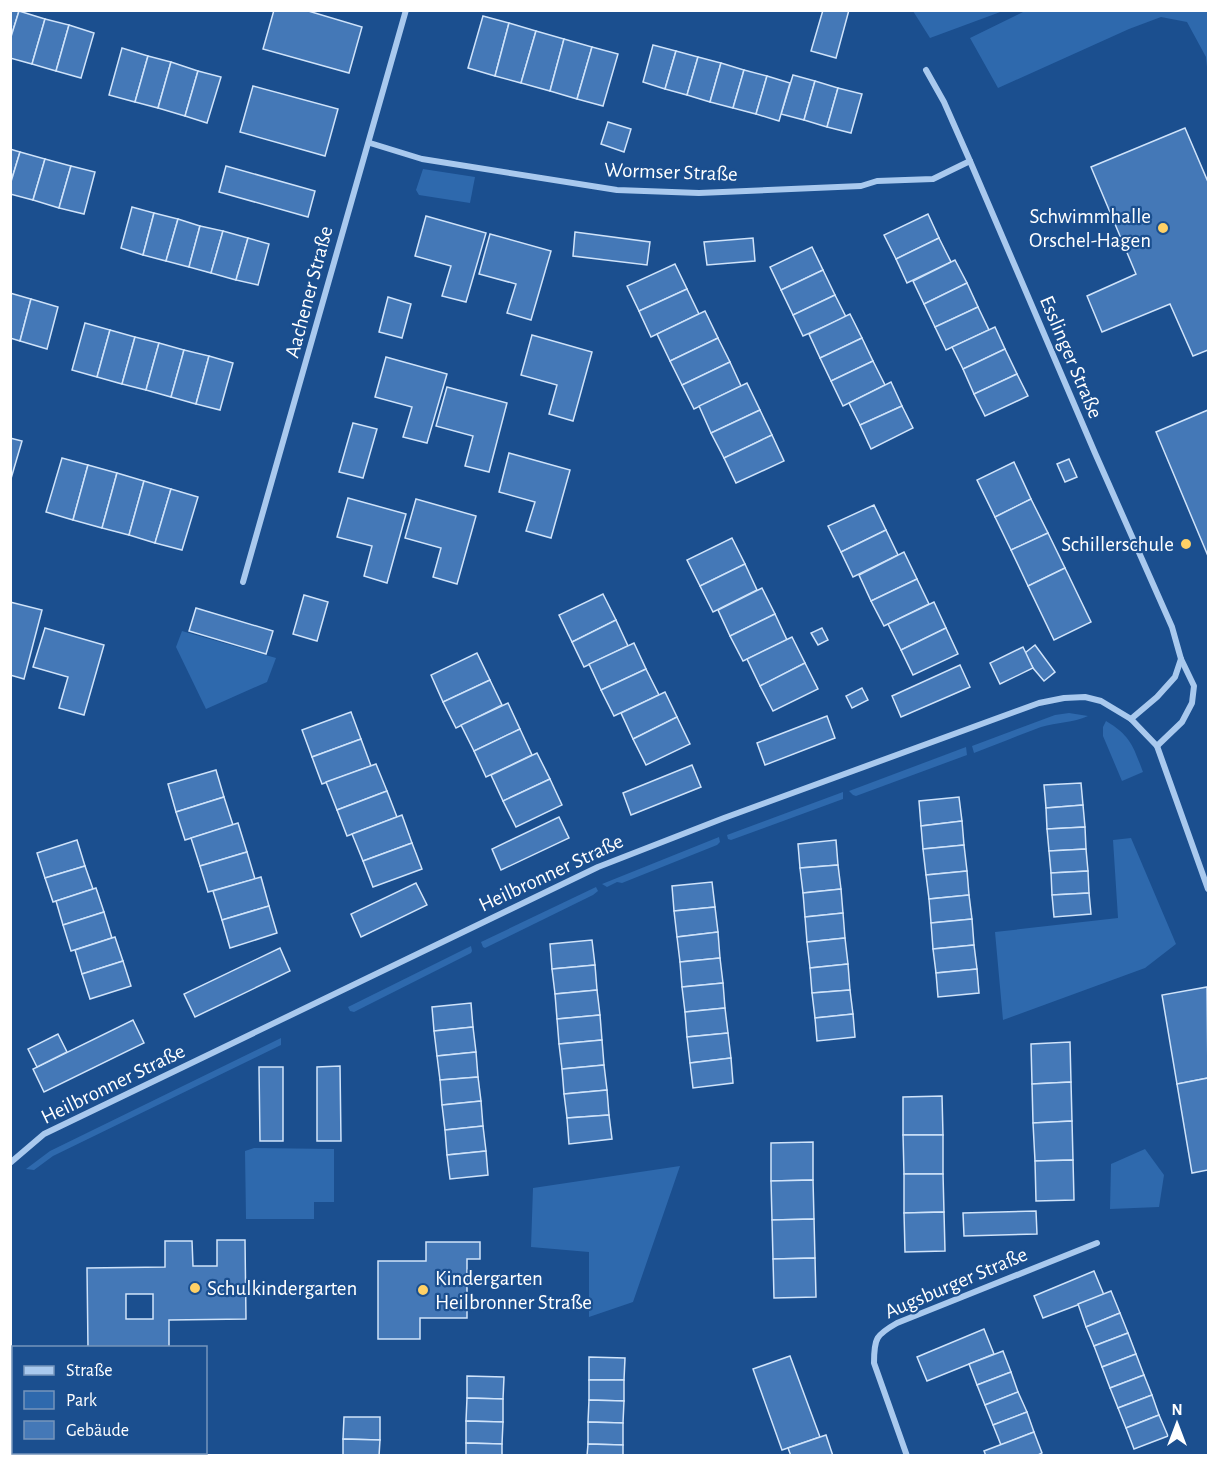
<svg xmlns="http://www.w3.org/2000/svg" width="1219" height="1466" font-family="'Alegreya Sans',sans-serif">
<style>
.green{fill:#2e69ad}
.building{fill:#4478b7;stroke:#cfe3fa;stroke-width:1.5;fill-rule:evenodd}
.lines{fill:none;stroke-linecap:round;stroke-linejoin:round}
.minor{stroke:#a9c9ee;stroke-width:6}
.poi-dot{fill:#ffd166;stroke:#1b4f8f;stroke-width:2}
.labels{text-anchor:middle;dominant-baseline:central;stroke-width:4.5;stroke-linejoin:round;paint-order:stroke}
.street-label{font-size:21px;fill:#fff;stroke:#1b4f8f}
.poi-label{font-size:21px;fill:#fff;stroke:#1b4f8f;text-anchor:end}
</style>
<rect width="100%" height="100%" fill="#1b4f8f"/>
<g class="green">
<polygon points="1027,10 1208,11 1208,77 1206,57 1187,22 1161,17 1129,29 998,88 970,38"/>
<polygon points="913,11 1003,11 930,38"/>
<polygon points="423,169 475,177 470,203 419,195 416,190"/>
<polygon points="182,631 276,658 267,682 206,709 176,647"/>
<path d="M1069 713 1088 716C1073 723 1057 722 1041 727 1019 735 996 745 974 753L972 746 1055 715Z"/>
<path d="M1106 721C1131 736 1133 746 1143 772L1122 781 1103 736V727Z"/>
<polygon points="966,747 967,755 856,796 853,795 849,791"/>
<polygon points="843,792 843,799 731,840 728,839 727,835"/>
<polygon points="719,837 720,842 717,845 622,883 617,882 607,887 602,884"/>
<polygon points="1131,838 1176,944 1145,968 1003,1020 995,932 1118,918 1113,840"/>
<polygon points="596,887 598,891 593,895 485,948 483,947 481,942"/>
<polygon points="471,946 472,951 471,953 354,1012 350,1011 348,1007"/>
<polygon points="281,1038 281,1045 53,1156 34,1170 26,1169 50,1151"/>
<polygon points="254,1148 334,1149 334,1202 314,1202 314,1219 246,1219 245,1151"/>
<polygon points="1145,1149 1164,1175 1159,1207 1110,1209 1111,1164"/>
<polygon points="680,1166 633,1302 589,1317 589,1252 531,1247 533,1188"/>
</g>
<g class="building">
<polygon points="10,10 19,11 10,40"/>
<polygon points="274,10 305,10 362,27 349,73 263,49"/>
<polygon points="823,10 849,10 836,58 811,51"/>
<polygon points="19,11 45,19 32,64 10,58 10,40"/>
<polygon points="483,16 509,23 495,76 468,68"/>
<polygon points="45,19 69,25 56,71 32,64"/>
<polygon points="509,23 536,31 521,83 495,76"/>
<polygon points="69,25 94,33 81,78 56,71"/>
<polygon points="536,31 564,39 550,91 521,83"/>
<polygon points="564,39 592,47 577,99 550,91"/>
<polygon points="653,45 676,51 665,89 643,82"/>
<polygon points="592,47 618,54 603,106 577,99"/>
<polygon points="122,48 148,56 135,102 109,95"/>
<polygon points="676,51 698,57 687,95 665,89"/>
<polygon points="148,56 171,62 158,108 135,102"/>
<polygon points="698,57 721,63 710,102 687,95"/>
<polygon points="171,62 198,71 185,116 158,108"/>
<polygon points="721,63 744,70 733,108 710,102"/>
<polygon points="744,70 767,76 756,114 733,108"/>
<polygon points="198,71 221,77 207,123 185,116"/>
<polygon points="793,75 815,81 804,120 781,114"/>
<polygon points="767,76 790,83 779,121 756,114"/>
<polygon points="815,81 838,88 827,127 804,120"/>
<polygon points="253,86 338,109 325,156 240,132"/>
<polygon points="838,88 862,94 851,133 827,127"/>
<polygon points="608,122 631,129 624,152 601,144"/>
<polygon points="1185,128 1208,182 1208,350 1193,356 1170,304 1102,332 1087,296 1136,274 1091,167"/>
<polygon points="10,149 20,152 10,185"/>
<polygon points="20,152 45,159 33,200 10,194 10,185"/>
<polygon points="45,159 71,166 59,208 33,200"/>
<polygon points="71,166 95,172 84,214 59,208"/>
<polygon points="226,166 315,191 308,217 219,192"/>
<polygon points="132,207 154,213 143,255 121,248"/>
<polygon points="154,213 178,219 166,261 143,255"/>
<polygon points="928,214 939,238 896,259 884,235"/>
<polygon points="426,216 486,233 466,302 442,296 451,266 415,256"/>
<polygon points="178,219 200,226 189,267 166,261"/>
<polygon points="200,226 223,231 211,273 189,267"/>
<polygon points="223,231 248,238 236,280 211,273"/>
<polygon points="575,232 650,242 647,265 573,256"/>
<polygon points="490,234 551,251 531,320 507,313 516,284 479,274"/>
<polygon points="248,238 269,244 258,285 236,280"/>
<polygon points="753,238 755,261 707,265 704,242"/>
<polygon points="939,238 951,262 907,283 896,259"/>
<polygon points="812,247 823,270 781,290 770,267"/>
<polygon points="955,260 967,283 924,304 913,281"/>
<polygon points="675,264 687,289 639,311 627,286"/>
<polygon points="823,270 835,295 793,315 781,290"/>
<polygon points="967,283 978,307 935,327 924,304"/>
<polygon points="687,289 699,314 651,337 639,311"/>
<polygon points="10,293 31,299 20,341 10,338"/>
<polygon points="835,295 846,317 803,336 793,315"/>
<polygon points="388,297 411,304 402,338 379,332"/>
<polygon points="31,299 58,307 47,349 20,341"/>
<polygon points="978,307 989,330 946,350 935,327"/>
<polygon points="705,311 718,338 670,361 657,334"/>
<polygon points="850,314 862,338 820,358 809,334"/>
<polygon points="85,323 110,330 97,377 72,370"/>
<polygon points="995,327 1005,349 963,369 952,347"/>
<polygon points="110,330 135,337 122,384 97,377"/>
<polygon points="532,335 592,352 573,421 549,414 557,385 521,375"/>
<polygon points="135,337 159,343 146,390 122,384"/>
<polygon points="718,338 730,362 682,385 670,361"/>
<polygon points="862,338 873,361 831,381 820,358"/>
<polygon points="159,343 184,350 171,397 146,390"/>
<polygon points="1005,349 1017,374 974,394 963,369"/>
<polygon points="184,350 209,356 196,404 171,397"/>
<polygon points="209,356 233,363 220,410 196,404"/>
<polygon points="386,357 447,374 427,443 403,437 412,407 375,397"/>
<polygon points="873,361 885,385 843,406 831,381"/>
<polygon points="730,362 741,386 694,409 682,385"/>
<polygon points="1017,374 1028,396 985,416 974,394"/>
<polygon points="891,382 902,406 860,425 849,403"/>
<polygon points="747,383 760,410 711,433 699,406"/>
<polygon points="447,387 507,403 489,472 465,466 473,436 436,426"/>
<polygon points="902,406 913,428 871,449 860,425"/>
<polygon points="760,410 772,435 724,458 711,433"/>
<polygon points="1208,410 1208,556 1156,432"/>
<polygon points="353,423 377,429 363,478 339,472"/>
<polygon points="772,435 784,461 736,483 724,458"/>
<polygon points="10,438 22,441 10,482"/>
<polygon points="509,453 570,470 551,538 526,531 535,502 499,492"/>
<polygon points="62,458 88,465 73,520 46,512"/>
<polygon points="1069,459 1077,477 1065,482 1057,464"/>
<polygon points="1014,462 1031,499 995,517 977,480"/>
<polygon points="88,465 117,473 102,528 73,520"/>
<polygon points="117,473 144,481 129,535 102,528"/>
<polygon points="144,481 171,489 155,543 129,535"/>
<polygon points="171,489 198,497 182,550 155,543"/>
<polygon points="348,498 406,514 387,583 364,576 372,546 337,537"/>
<polygon points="416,499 476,516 457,584 433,577 441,548 405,538"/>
<polygon points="1031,499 1048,533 1011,550 995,517"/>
<polygon points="874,505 886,530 841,552 828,526"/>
<polygon points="886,530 898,555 853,577 841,552"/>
<polygon points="1048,533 1065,568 1028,586 1011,550"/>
<polygon points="732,538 745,564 700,586 687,560"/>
<polygon points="904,552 917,579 871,601 859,575"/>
<polygon points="745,564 757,590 713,612 700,586"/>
<polygon points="1065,568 1091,622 1054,640 1028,586"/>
<polygon points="917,579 929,604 884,626 871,601"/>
<polygon points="762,588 775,614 730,636 718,610"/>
<polygon points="603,594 616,620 572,642 559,615"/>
<polygon points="304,595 328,602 317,641 293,634"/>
<polygon points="10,602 42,610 24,679 10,675"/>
<polygon points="934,602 946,628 901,650 888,624"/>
<polygon points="196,608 273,631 266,654 189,631"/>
<polygon points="775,614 787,640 743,661 730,636"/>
<polygon points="616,620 628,646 584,667 572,642"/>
<polygon points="45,628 104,645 84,715 59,708 68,677 33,667"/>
<polygon points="822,628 828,640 818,645 811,633"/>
<polygon points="946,628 958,654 913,675 901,650"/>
<polygon points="792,637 805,663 760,686 747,659"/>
<polygon points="634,643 646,669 601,690 589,664"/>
<polygon points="1035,645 1055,672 1044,681 1033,668 1025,653"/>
<polygon points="1023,647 1033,668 1000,684 990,663"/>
<polygon points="477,653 490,680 443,702 431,675"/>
<polygon points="805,663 818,689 773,711 760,686"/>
<polygon points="960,665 970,687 901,717 892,696"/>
<polygon points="646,669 659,695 614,716 601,690"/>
<polygon points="490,680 502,705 456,728 443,702"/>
<polygon points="862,688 868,700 852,708 846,696"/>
<polygon points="665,692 677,717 633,739 621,713"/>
<polygon points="508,703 520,729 474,751 461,725"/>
<polygon points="351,712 361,739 312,757 302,730"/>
<polygon points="827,716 835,738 765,765 757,743"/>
<polygon points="677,717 690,744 646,765 633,739"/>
<polygon points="520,729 532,755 486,777 474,751"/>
<polygon points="361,739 371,766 322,784 312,757"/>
<polygon points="537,753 550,779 503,801 491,775"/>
<polygon points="376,764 387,791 337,810 326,782"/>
<polygon points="692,765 701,787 631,815 623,793"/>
<polygon points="216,770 224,797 176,812 168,784"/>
<polygon points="550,779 562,805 516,827 503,801"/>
<polygon points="1081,783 1083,805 1046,808 1044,785"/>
<polygon points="387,791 397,817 347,836 337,810"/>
<polygon points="224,797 233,825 185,840 176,812"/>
<polygon points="959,797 962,821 921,826 919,801"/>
<polygon points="1083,805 1085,827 1047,829 1046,808"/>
<polygon points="402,815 412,843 363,861 352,834"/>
<polygon points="559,817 569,838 501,870 492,849"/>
<polygon points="962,821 964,845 923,849 921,826"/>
<polygon points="238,823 247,852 200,866 191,838"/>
<polygon points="1085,827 1086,849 1049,851 1047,829"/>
<polygon points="77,840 85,866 45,878 37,853"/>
<polygon points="836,840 838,865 800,868 798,844"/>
<polygon points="412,843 422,869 373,887 363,861"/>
<polygon points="964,845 967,871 926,875 923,849"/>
<polygon points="1086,849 1088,871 1051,873 1049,851"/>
<polygon points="247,852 255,879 208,892 200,866"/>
<polygon points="838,865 841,889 803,893 800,868"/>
<polygon points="85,866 93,889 53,902 45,878"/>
<polygon points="967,871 969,895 929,899 926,875"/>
<polygon points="1088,871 1089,893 1052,895 1051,873"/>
<polygon points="261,877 269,906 222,920 213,891"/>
<polygon points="712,882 715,907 674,911 672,886"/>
<polygon points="416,883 427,905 361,937 351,914"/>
<polygon points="96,888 104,912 63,925 56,901"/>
<polygon points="841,889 843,913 805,917 803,893"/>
<polygon points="1089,893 1091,914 1054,917 1052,895"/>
<polygon points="969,895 972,919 931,923 929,899"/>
<polygon points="269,906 277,933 230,948 222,920"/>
<polygon points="715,907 718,932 677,937 674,911"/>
<polygon points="104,912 112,938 71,951 63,925"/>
<polygon points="843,913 845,938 807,942 805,917"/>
<polygon points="972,919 974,945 933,949 931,923"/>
<polygon points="718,932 720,958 680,962 677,937"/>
<polygon points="115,937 123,961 82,974 75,950"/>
<polygon points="845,938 848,964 810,968 807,942"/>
<polygon points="592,940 595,965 552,969 550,944"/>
<polygon points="974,945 977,969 936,973 933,949"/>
<polygon points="280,948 290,971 195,1017 184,994"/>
<polygon points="720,958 723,983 682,987 680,962"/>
<polygon points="123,961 131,986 90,999 82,974"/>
<polygon points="848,964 850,990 812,993 810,968"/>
<polygon points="595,965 597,990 555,994 552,969"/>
<polygon points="977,969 979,993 938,997 936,973"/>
<polygon points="723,983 725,1008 685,1012 682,987"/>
<polygon points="1207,987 1208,1078 1177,1084 1162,995"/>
<polygon points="597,990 600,1015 557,1019 555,994"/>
<polygon points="850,990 853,1014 815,1018 812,993"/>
<polygon points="471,1003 473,1027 434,1031 432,1007"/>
<polygon points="725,1008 728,1033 687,1037 685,1012"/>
<polygon points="853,1014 855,1037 817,1041 815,1018"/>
<polygon points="600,1015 602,1040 559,1044 557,1019"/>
<polygon points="133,1020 144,1043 44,1092 33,1069"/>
<polygon points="473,1027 476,1052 437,1056 434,1031"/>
<polygon points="728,1033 731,1058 690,1063 687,1037"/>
<polygon points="58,1034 67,1052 37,1067 28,1049"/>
<polygon points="602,1040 604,1065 562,1069 559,1044"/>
<polygon points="1070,1042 1071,1082 1032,1084 1031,1044"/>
<polygon points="476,1052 478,1077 440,1080 437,1056"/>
<polygon points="731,1058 733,1083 693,1088 690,1063"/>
<polygon points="604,1065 607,1090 564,1094 562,1069"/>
<polygon points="340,1066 341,1141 317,1141 317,1067"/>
<polygon points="259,1067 283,1067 283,1141 260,1141"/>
<polygon points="478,1077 481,1101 442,1105 440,1080"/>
<polygon points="1208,1078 1208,1170 1192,1173 1177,1084"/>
<polygon points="1071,1082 1072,1121 1033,1123 1032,1084"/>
<polygon points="607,1090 609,1115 567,1118 564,1094"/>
<polygon points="942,1096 943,1135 903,1135 903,1097"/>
<polygon points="481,1101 483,1126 445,1130 442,1105"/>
<polygon points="609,1115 612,1139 569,1144 567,1118"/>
<polygon points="1072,1121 1073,1160 1035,1161 1033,1123"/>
<polygon points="483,1126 486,1151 447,1155 445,1130"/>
<polygon points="903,1135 943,1135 943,1174 904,1174"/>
<polygon points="813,1142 813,1180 771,1181 771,1143"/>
<polygon points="486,1151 488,1175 450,1179 447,1155"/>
<polygon points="1073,1160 1074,1200 1036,1201 1035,1161"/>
<polygon points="904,1174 943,1174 944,1212 904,1213"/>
<polygon points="813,1180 814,1219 772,1220 771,1181"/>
<polygon points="1036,1211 1037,1234 964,1236 963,1213"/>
<polygon points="944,1212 945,1251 905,1252 904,1213"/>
<polygon points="814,1219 815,1258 773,1259 772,1220"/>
<path d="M217 1240H245L246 1319 169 1320V1348H88L87 1268 165 1267V1241H192L193 1266H217ZM126 1294H153V1319H126Z"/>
<polygon points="426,1242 480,1242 480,1259 467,1259 467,1318 420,1318 420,1339 378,1339 378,1261 426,1261"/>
<polygon points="815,1258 816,1297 774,1298 773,1259"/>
<polygon points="1094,1271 1104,1295 1043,1318 1034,1296"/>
<polygon points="1111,1291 1120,1313 1086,1327 1078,1304"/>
<polygon points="1120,1313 1128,1333 1094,1346 1086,1327"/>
<polygon points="984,1329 994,1354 927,1381 917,1357"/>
<polygon points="1128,1333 1136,1354 1102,1367 1094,1346"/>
<polygon points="1003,1351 1011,1372 977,1385 969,1364"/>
<polygon points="1136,1354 1144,1375 1110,1388 1102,1367"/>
<polygon points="790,1356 820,1437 782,1450 753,1369"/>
<polygon points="589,1357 625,1358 624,1380 589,1380"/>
<polygon points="1011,1372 1018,1392 985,1405 977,1385"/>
<polygon points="1144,1375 1152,1395 1118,1408 1110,1388"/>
<polygon points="467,1376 504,1377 503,1399 467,1398"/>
<polygon points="589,1380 624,1380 624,1401 589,1400"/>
<polygon points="1018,1392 1027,1412 993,1425 985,1405"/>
<polygon points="1152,1395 1159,1415 1126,1428 1118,1408"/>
<polygon points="467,1398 503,1399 503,1422 466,1421"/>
<polygon points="589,1400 624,1401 623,1423 588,1422"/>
<polygon points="1027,1412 1034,1432 1001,1445 993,1425"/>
<polygon points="1159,1415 1168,1436 1134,1449 1126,1428"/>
<polygon points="344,1417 380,1417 380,1440 343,1439"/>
<polygon points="466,1421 503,1422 502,1444 466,1443"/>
<polygon points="588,1422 623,1423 623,1445 588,1444"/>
<polygon points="1034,1432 1042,1453 1036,1456 986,1456 984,1451"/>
<polygon points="826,1435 833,1456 791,1456 788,1448"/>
<polygon points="343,1439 380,1440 379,1456 343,1456"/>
<polygon points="466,1443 502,1444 502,1456 466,1456"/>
<polygon points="588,1444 623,1445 623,1456 587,1456"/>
</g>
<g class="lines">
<g class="minor">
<polyline points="926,70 944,102 970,161 1095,453 1172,627 1181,659 1194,686 1192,703 1182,722 1157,746"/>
<polyline points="370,143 422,159 617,190 699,193 861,186 877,181 933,179 970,161"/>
<polyline points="243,582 406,10"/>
<polyline points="1131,719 1157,697 1175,677 1181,659"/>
<polyline points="10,1163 44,1134 598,867 724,818 1039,703 1064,698 1085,697 1101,701 1131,719 1157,746 1208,889"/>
<path d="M907 1456 874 1363C874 1338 876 1335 897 1323L1097 1243"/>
</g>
</g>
<g class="poi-dot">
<circle cx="1163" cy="228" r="6"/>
<circle cx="1186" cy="544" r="6"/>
<circle cx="195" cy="1288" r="6"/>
<circle cx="423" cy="1290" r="6"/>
</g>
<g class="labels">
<g class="street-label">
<text transform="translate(671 172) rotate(2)">Wormser Straße</text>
<text transform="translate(309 292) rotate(-75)">Aachener Straße</text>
<text transform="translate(1071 357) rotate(67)">Esslinger Straße</text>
<text transform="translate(551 873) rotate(-25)">Heilbronner Straße</text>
<text transform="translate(113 1084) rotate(-26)">Heilbronner Straße</text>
<text transform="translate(956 1283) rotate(-23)">Augsburger Straße</text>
</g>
<g class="poi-label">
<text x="1151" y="216">Schwimmhalle<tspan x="1151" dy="24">Orschel-Hagen</tspan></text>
<text x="1174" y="544">Schillerschule</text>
<text x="435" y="1278" text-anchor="start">Kindergarten<tspan x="435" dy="24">Heilbronner Straße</tspan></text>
<text x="207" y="1288" text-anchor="start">Schulkindergarten</text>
</g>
</g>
<rect width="1219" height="1466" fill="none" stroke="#ffffff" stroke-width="24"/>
<rect x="12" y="1346" width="195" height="108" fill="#1b4f8f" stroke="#7695bc" stroke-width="1.5"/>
<rect x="24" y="1366" width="30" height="9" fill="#a9c9ee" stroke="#7695bc" stroke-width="1.5"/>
<text x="66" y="1376" font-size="18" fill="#ffffff">Straße</text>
<rect x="24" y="1391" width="30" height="18" fill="#2e69ad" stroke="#7695bc" stroke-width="1.5"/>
<text x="66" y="1406" font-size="18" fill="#ffffff">Park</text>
<rect x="24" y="1421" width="30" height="18" fill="#4478b7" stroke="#7695bc" stroke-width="1.5"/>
<text x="66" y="1436" font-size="18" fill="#ffffff">Gebäude</text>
<g transform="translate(1177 1424)" stroke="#1b4f8f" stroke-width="4.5" paint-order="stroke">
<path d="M0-4.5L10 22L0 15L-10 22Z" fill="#ffffff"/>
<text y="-9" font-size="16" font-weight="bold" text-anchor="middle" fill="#ffffff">N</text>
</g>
</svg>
